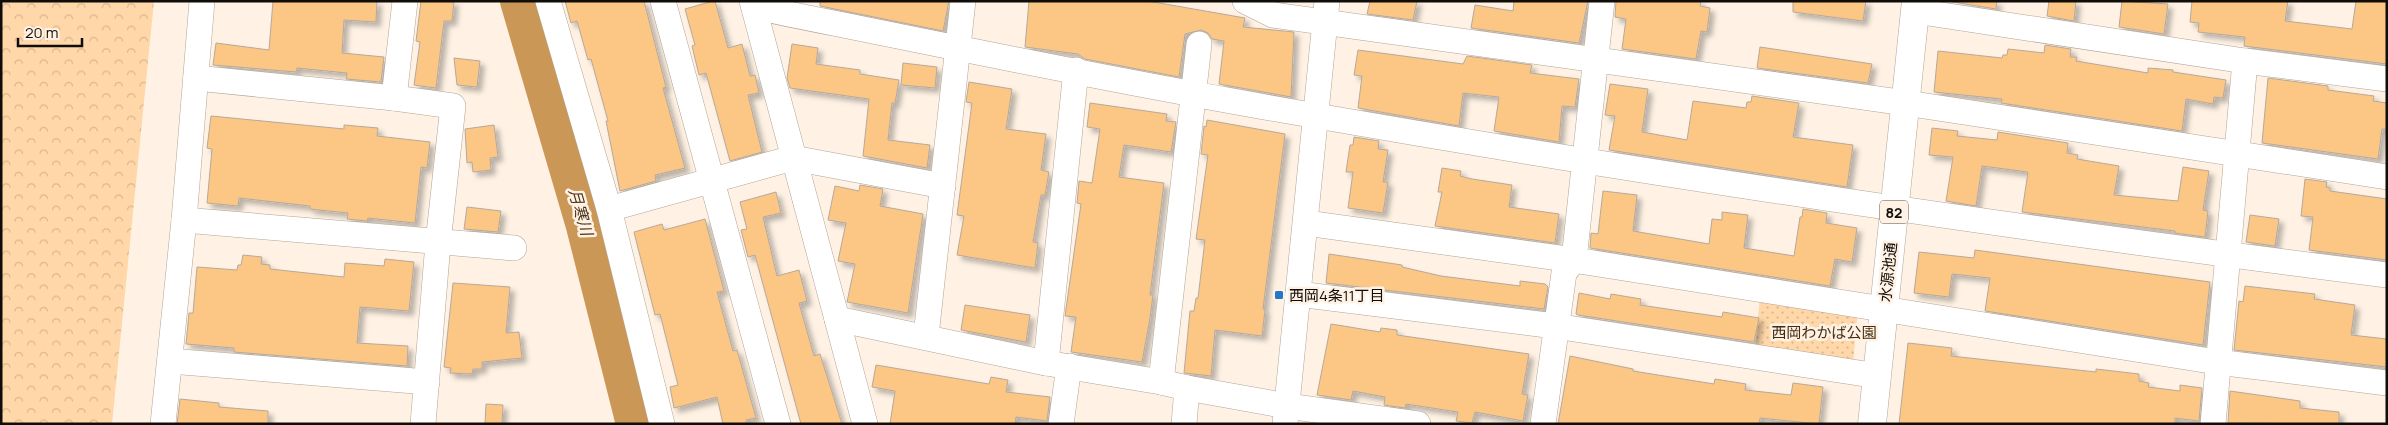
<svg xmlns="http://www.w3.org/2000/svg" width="2388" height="425" font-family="Manrope,'Noto Sans JP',sans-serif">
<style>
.forest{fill:url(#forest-crowns)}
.park{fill:url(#park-dots)}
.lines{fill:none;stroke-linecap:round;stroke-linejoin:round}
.river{stroke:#ca9756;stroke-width:38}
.building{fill:#fcc685;stroke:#b5a99c;filter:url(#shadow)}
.minor-casing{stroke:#b0a597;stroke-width:26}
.major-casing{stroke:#b0a597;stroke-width:29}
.minor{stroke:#fff;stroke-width:25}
.major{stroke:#fff;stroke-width:28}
.poi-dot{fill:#2578c6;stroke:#fff2e4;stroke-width:2}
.labels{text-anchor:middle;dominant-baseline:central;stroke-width:5;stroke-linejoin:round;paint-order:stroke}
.shield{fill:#fff2e4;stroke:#585149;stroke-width:1}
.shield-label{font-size:14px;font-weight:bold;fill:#100c07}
.street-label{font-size:15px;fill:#100c07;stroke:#fff2e4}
.poi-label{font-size:15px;fill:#100c07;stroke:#fff2e4;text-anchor:start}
.park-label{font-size:15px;fill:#432d11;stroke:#fff2e4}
.water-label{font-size:16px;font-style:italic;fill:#493317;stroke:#fff2e4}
</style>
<defs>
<pattern id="forest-crowns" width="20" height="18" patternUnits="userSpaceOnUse" patternTransform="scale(1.25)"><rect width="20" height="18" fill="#ffd7a8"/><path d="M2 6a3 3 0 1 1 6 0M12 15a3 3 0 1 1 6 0" fill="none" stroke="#dab78f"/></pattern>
<pattern id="park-dots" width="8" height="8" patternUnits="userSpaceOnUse" patternTransform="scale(1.25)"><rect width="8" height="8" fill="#ffd7a8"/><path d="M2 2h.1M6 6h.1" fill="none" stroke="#dab78f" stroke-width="1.8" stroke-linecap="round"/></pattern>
<filter id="shadow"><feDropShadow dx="4.5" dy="4.5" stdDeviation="2.5" flood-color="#0004"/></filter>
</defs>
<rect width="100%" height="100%" fill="#fff2e4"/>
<polygon class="forest" points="1,1 154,1 112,424 1,424"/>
<polygon class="park" points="1760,297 1858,308 1853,364 1755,350"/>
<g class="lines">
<polyline class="river" points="519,1 585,226 635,424"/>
</g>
<g class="building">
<polygon points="273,1 377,1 376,22 344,20 342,53 384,57 381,82 346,79 347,73 297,68 296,72 213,65 216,43 269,50"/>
<polygon points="421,1 454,1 452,21 444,21 436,88 414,85 420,42 416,41"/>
<polygon points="565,1 644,1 666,87 663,88 685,168 655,175 656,181 620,191 606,121 608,121 591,59 588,60 577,21 571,23"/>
<polygon points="713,1 715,1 728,48 742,44 750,76 755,75 759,93 748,95 762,152 730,161 706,73 699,75 692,46 695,45 685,9"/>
<polygon points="820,1 949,1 943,31 820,6"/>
<polygon points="1029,1 1148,1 1245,18 1243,27 1294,32 1291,97 1219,84 1224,41 1212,39 1208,33 1201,30 1185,34 1179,77 1085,59 1078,54 1025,47"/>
<polygon points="1370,1 1417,1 1413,20 1367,14"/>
<polygon points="1514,1 1588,1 1579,43 1471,28 1475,5 1513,11"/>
<polygon points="1616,1 1701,1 1700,6 1710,8 1707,32 1701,31 1696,59 1622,49 1626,19 1615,17"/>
<polygon points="1793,1 1866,1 1863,21 1793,12"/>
<polygon points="1947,1 1997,1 1996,9"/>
<polygon points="2049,1 2076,1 2074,21 2047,16"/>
<polygon points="2122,1 2168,4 2164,34 2119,27"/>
<polygon points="2192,1 2288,1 2285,21 2352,29 2356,1 2387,1 2387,64 2244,46 2245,37 2198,32 2199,23 2190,22"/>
<polygon points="792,44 818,48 816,64 860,70 860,74 899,80 895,103 892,103 888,140 930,145 927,168 863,156 869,99 790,88 787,78"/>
<polygon points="2045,45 2071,49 2070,57 2077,57 2076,61 2148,73 2148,68 2173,70 2173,72 2226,80 2223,98 2214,97 2213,104 2186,99 2182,131 2001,103 2002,99 1934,92 1938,51 2002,58 2003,55 2007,55 2008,49 2044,53"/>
<polygon points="1760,47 1872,64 1868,83 1757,68"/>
<polygon points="1358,50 1463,64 1467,56 1532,65 1530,73 1579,79 1575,107 1562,106 1559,142 1494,131 1499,97 1463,93 1459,126 1358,108 1362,76 1354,75"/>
<polygon points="454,58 480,61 477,87 457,85"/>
<polygon points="903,63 937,67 935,88 901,85"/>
<polygon points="2268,78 2328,86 2328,90 2374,96 2373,101 2387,103 2387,129 2382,129 2378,159 2262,143"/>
<polygon points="969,82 1012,89 1006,129 1046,134 1041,170 1049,172 1045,195 1041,195 1033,242 1038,243 1035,268 957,255 964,216 957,215 972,103 966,102"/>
<polygon points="1610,84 1648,89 1642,132 1687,140 1693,101 1746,108 1747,102 1751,102 1752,96 1799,103 1793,137 1853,145 1847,187 1609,150 1615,116 1605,115"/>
<polygon points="1090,103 1167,114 1166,121 1176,122 1171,152 1124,145 1119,177 1164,183 1150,295 1153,295 1150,318 1142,362 1071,352 1076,317 1065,316 1081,204 1077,203 1079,181 1092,183 1100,129 1087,127"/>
<polygon points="211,116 344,129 344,125 378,128 377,136 430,142 427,168 421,167 415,223 368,218 367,221 347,219 348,213 310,209 310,206 239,198 238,206 207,203 212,149 207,148"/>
<polygon points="1207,120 1285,134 1263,309 1265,310 1262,336 1215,330 1211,376 1184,373 1190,311 1194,311 1196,298 1198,298 1205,240 1196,239 1208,155 1201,154 1204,126 1206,127"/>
<polygon points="494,125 498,157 490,158 491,170 473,172 472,162 467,163 465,129"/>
<polygon points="1932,128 1958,131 1957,136 1997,140 1998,132 2068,143 2067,153 2078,155 2077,159 2119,166 2114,195 2178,201 2183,167 2209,171 2203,210 2208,211 2205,237 2175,233 2175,231 2022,212 2028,172 1982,166 1976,206 1946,201 1953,157 1929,155"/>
<polygon points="1354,137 1379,141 1378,149 1388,150 1383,182 1388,182 1383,213 1348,208 1353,172 1346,172 1350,145 1353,145"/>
<polygon points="1442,168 1461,171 1460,176 1472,179 1512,185 1509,207 1559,214 1555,243 1435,226 1442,192 1438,192"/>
<polygon points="2305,179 2327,182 2326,187 2330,188 2330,191 2387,199 2387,260 2309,250 2313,217 2301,216"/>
<polygon points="860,185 883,189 880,206 923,214 908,313 847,302 855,264 838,261 846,223 828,220 835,186 859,191"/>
<polygon points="1603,191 1637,195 1633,231 1709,244 1712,219 1722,220 1722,212 1748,215 1744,248 1794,256 1800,217 1802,217 1803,209 1827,213 1826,223 1857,228 1852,262 1835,259 1830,286 1590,248 1591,233 1598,234"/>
<polygon points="776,192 781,213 763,217 777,276 799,270 807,301 799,303 814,356 820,354 842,424 801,424 755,255 748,257 741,230 747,229 740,202"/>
<polygon points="467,207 501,211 498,232 464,229"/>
<polygon points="2250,215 2279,219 2275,246 2246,242"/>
<polygon points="705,219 724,291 717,292 733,351 737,350 756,418 746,420 746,424 723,424 717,397 674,408 670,387 678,385 660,314 655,315 634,232 662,224 664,230"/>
<polygon points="1975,250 2210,282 2203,345 1985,311 1990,278 1952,274 1949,297 1914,293 1919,252 1974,258"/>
<polygon points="1329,254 1402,265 1402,267 1441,276 1520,286 1520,281 1545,284 1548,287 1544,309 1326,283"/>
<polygon points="243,255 262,257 261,264 270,265 270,269 344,277 345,263 384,266 385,259 414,262 409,311 360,307 357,343 408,346 407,366 234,352 234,348 186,344 189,313 193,313 197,267 237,270 238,265 241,265"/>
<polygon points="453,283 510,287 506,333 519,332 522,358 482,362 482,369 473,369 472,374 450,373 451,368 444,367"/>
<polygon points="2245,286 2315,294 2314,299 2355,305 2351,335 2387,339 2387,367 2234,350 2239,301 2243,302"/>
<polygon points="1579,293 1610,299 1611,294 1641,299 1640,305 1687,312 1722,317 1723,312 1759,318 1754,342 1578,315 1576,314"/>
<polygon points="965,305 1030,315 1026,342 961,330"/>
<polygon points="1331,324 1380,332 1381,328 1397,330 1397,335 1529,354 1522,394 1528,395 1523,421 1475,412 1472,423 1456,421 1458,412 1406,404 1405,408 1384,405 1385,397 1353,391 1351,400 1317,395"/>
<polygon points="1908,343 1952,348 1951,356 2096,372 2096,369 2139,374 2139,381 2149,383 2148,387 2180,391 2180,385 2202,388 2199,421 2175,418 2175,424 1899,424"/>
<polygon points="1570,356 1633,369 1633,371 1714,384 1715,379 1746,384 1745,390 1791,395 1793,383 1823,387 1819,424 1760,418 1759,424 1558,424"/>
<polygon points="876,365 989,384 991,377 1008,380 1006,392 1050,397 1047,421 1016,417 1015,424 890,424 895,391 872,387"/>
<polygon points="2230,391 2300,401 2300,408 2339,412 2339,424 2228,423"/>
<polygon points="180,399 219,403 219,407 268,411 268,424 177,424"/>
<polygon points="486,404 503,405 502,424 485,424"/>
</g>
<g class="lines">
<defs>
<g id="minor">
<polyline points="405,1 394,98 453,106 438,243 423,424"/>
<polyline points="548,1 609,209 662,424"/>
<polyline points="663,1 778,424"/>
<polyline points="752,1 865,424"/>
<polyline points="1245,1 1273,15 1906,103 2387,177"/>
<path d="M754 7C942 45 1129 84 1317 116 1672 178 2029 230 2387 275"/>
<polyline points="1915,11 2245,61 2387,79"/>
<polyline points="196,78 394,98"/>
<polyline points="609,209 793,158 943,186"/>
<polyline points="184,220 514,248"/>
<polyline points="1306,223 1574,260 2217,362 2387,383"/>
<polyline points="1298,294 1555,326 1878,376"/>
<polyline points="837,319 1046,363 1161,382 1187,388 1287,406 1418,424"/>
<polyline points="926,336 963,1"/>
<polyline points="170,361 427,382"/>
<polyline points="1046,363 1076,70"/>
<polyline points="1161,382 1199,44"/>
<polyline points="163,424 184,220 202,1"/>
<polyline points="1061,424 1069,366"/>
<polyline points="1184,424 1187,388"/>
<polyline points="1285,424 1327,1"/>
<polyline points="1543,424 1564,273 1574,260 1602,1"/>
<polyline points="2213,424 2245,61"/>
</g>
<polyline id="major" points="1872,424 1916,1"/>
</defs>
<use href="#minor" class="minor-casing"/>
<use href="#major" class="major-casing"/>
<use href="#minor" class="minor"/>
<use href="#major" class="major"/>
</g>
<rect class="poi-dot" x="1274" y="290" width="10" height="10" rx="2.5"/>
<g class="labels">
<rect class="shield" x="1880" y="200.5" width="28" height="23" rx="4"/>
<g class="shield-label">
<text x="1894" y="212">82</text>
</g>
<g class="street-label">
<text transform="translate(1888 272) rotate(-84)">水源池通</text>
</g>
<g class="poi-label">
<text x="1289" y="295">西岡4条11丁目</text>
</g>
<g class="park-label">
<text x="1824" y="332">西岡わかば公園</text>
</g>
<g class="water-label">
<text transform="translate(581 212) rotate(74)">月寒川</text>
</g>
</g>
<rect width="2388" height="425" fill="none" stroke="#100c07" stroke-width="5"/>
<path d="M18 38v8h64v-8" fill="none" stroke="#100c07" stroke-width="2.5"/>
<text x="25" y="38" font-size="15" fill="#100c07" stroke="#fff2e4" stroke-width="4" paint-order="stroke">20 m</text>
</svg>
